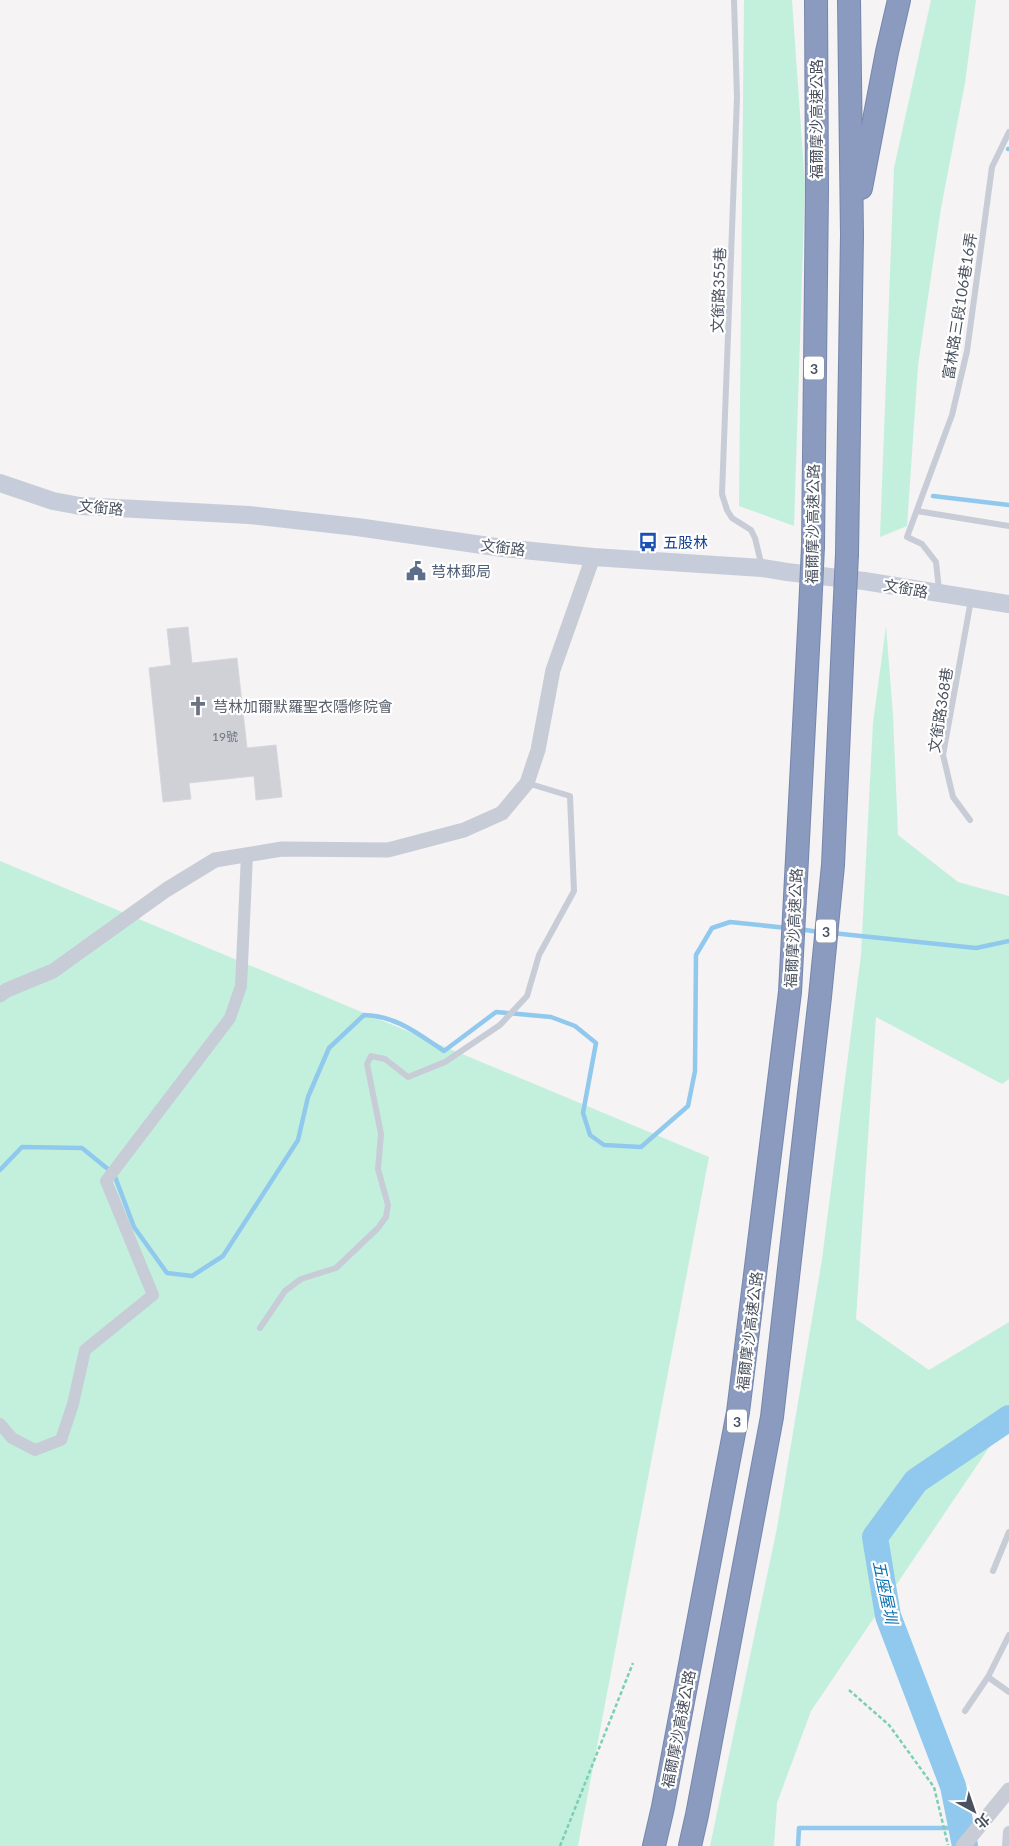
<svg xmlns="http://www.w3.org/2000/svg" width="1009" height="1846" font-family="Lato,'Noto Sans TC',sans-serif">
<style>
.green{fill:#c3f0dc}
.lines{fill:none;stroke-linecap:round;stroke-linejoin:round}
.stream{stroke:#90c9ed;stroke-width:4.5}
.river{stroke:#90c9ed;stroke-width:26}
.building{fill:#cfd1d7;stroke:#d7d7de}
.motorway-casing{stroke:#7686ac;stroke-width:24}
.path{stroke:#7acfb4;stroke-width:2.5;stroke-dasharray:4 2.5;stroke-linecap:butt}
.service{stroke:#c7ccd7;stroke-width:6}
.minor{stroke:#c7ccd7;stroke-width:12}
.tertiary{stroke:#c7ccd7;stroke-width:15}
.secondary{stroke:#c6ccda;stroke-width:18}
.motorway{stroke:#8b9bc0;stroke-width:22}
.motorway-bridge-casing{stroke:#7686ac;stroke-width:24;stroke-linecap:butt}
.motorway-bridge{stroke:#8b9bc0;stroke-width:22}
.labels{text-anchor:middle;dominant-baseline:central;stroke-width:4.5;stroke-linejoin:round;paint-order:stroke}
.number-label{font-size:12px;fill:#6b727e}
.shield{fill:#fff;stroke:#808690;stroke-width:1}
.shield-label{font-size:14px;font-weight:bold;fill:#4a5260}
.street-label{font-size:15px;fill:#4a5260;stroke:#fff}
.transit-label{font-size:15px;fill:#164399;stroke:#fff;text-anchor:start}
.service-label{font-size:15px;fill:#4e5e75;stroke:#fff;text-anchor:start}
.worship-label{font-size:15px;fill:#5b616d;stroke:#fff;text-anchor:start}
.water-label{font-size:16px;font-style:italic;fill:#0d71b1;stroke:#fff}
</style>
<rect width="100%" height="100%" fill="#f5f3f3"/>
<g class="green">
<polygon points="744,0 792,0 805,185 794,526 739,506"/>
<polygon points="931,0 976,0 965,83 941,208 918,366 907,526 880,537 894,168"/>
<polygon points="886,626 893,715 898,835 958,882 1009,896 1009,1079 1002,1084 876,1017 856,1319 929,1370 1009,1322 1009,1418 811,1711 777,1803 774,1846 710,1846 777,1528 822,1259 861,955 873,723"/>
<polygon points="0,861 709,1157 578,1846 0,1846"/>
</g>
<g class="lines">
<g class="stream">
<polyline points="1008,149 1009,149"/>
<polyline points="933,496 1009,505"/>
<polyline points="799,929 819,932"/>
<polyline points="832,933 976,948 1009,941"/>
<path d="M0 1170 22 1147 82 1148 114 1174 134 1227 167 1273 192 1276 223 1256 298 1140 308 1097 329 1048 364 1015C397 1016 418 1034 444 1051L496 1012 551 1017 575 1026 596 1043 583 1113 590 1135 604 1145 641 1147 688 1106 695 1071 696 955 712 928 730 922 787 928"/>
<polyline points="798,1846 799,1828 962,1828"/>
</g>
<polyline class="river" points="965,1846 953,1786 888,1616 875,1537 916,1481 1009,1418"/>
</g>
<polygon class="building" points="188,627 192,663 237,658 247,748 276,745 282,797 256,800 254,776 189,783 191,799 163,802 149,668 171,665 167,629"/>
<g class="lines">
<defs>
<g id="motorway">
<polyline points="861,188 887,52 899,0"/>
<polyline points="813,546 817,189 816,0"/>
<polyline points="847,554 852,235 849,0"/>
<polyline points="654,1846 663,1807 738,1412 790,992 810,611"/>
<polyline points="690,1846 697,1815 772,1417 820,997 833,865 844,618"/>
</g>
</defs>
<use href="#motorway" class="motorway-casing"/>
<g class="path">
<polyline points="849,1690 889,1725 934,1787 948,1845"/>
<polyline points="560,1846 633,1663"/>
</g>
<g class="service">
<polyline points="734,0 737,97 722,494 727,510 732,518 751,530 755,538 762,567"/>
<polyline points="917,511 1009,526"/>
<polyline points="939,590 936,562 922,544 907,537 952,415 967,351 992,167 1009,132"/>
<polyline points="970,820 953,797 943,755 971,600"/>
<polyline points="260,1328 285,1291 301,1279 336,1268 378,1228 386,1217 388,1205 378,1169 381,1134 367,1064 371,1056 385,1059 408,1077 445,1062 500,1025 527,996 539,955 574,891 570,796 527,783"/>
<polyline points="993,1571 1009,1532"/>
<polyline points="988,1677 1009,1692"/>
<polyline points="965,1711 988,1677 1009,1635"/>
</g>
<g class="minor">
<polyline points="0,1424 12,1438 35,1450 61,1440 73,1404 85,1350 153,1295 106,1181 230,1018 241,986 247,855"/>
<polyline points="1008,1846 1009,1832"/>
</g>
<g class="tertiary">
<polyline points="0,995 7,990 53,971 166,890 215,860 282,849 388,850 464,830 502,813 527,783 538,750 553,670 593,557"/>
<polyline points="963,1846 1009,1790"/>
</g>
<polyline class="secondary" points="0,483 53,501 80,506 249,515 357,527 503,548 593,557 762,568 787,572 864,581 1009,604"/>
<use href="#motorway" class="motorway"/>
<defs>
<g id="motorway-bridge">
<polyline points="810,611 813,546"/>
<polyline points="844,618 847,554"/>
</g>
</defs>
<use href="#motorway-bridge" class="motorway-bridge-casing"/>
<use href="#motorway-bridge" class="motorway-bridge"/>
</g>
<defs>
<symbol id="bus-bare" viewBox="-9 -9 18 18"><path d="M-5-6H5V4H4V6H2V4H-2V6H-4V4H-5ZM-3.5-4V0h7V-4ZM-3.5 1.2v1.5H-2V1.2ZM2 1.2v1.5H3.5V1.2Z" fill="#1a4fb4" stroke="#fff" stroke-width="2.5" paint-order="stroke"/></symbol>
<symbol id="civic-bare" viewBox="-9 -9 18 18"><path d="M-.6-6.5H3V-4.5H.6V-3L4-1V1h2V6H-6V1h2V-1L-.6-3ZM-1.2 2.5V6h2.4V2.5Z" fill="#5c6f8a" stroke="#fff" stroke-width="2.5" paint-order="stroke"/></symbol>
<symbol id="church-bare" viewBox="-9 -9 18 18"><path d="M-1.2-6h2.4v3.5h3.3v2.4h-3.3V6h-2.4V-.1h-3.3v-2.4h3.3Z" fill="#6b7280" stroke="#fff" stroke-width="2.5" paint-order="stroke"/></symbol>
</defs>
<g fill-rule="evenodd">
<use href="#bus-bare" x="634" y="528" width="28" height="28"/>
<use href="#civic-bare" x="402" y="557" width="28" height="28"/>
<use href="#church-bare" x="184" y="692" width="28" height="28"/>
</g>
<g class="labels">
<g class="number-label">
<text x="225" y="736">19號</text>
</g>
<g class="shield">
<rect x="804" y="356.5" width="20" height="23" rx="4"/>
<rect x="816" y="919.5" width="20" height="23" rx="4"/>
<rect x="727" y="1409.5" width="20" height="23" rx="4"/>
</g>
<g class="shield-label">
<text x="814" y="368">3</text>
<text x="826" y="931">3</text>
<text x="737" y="1421">3</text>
</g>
<g class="street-label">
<text transform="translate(816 119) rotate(-90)">福爾摩沙高速公路</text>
<text transform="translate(718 290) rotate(-88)">文銜路355巷</text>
<text transform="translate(959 306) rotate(-81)">富林路三段106巷16弄</text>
<text transform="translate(101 507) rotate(5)">文銜路</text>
<text transform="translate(812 524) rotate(-89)">福爾摩沙高速公路</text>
<text transform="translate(503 547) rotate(7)">文銜路</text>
<text transform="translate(906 588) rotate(10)">文銜路</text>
<text transform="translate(940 710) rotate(-81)">文銜路368巷</text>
<text transform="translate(793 928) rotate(-87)">福爾摩沙高速公路</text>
<text transform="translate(749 1331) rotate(-83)">福爾摩沙高速公路</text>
<text transform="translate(678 1729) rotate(-79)">福爾摩沙高速公路</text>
</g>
<g class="transit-label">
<text x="663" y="542">五股林</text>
</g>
<g class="service-label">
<text x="431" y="571">芎林郵局</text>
</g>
<g class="worship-label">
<text x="213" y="706">芎林加爾默羅聖衣隱修院會</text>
</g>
<g class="water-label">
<text transform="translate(886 1592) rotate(78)">五座屋圳</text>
</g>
</g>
<g transform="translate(974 1811) rotate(140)" stroke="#ffffff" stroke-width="4" paint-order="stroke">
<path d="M0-4L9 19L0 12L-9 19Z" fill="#4a5260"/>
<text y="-8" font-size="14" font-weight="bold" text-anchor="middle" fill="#4a5260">北</text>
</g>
</svg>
